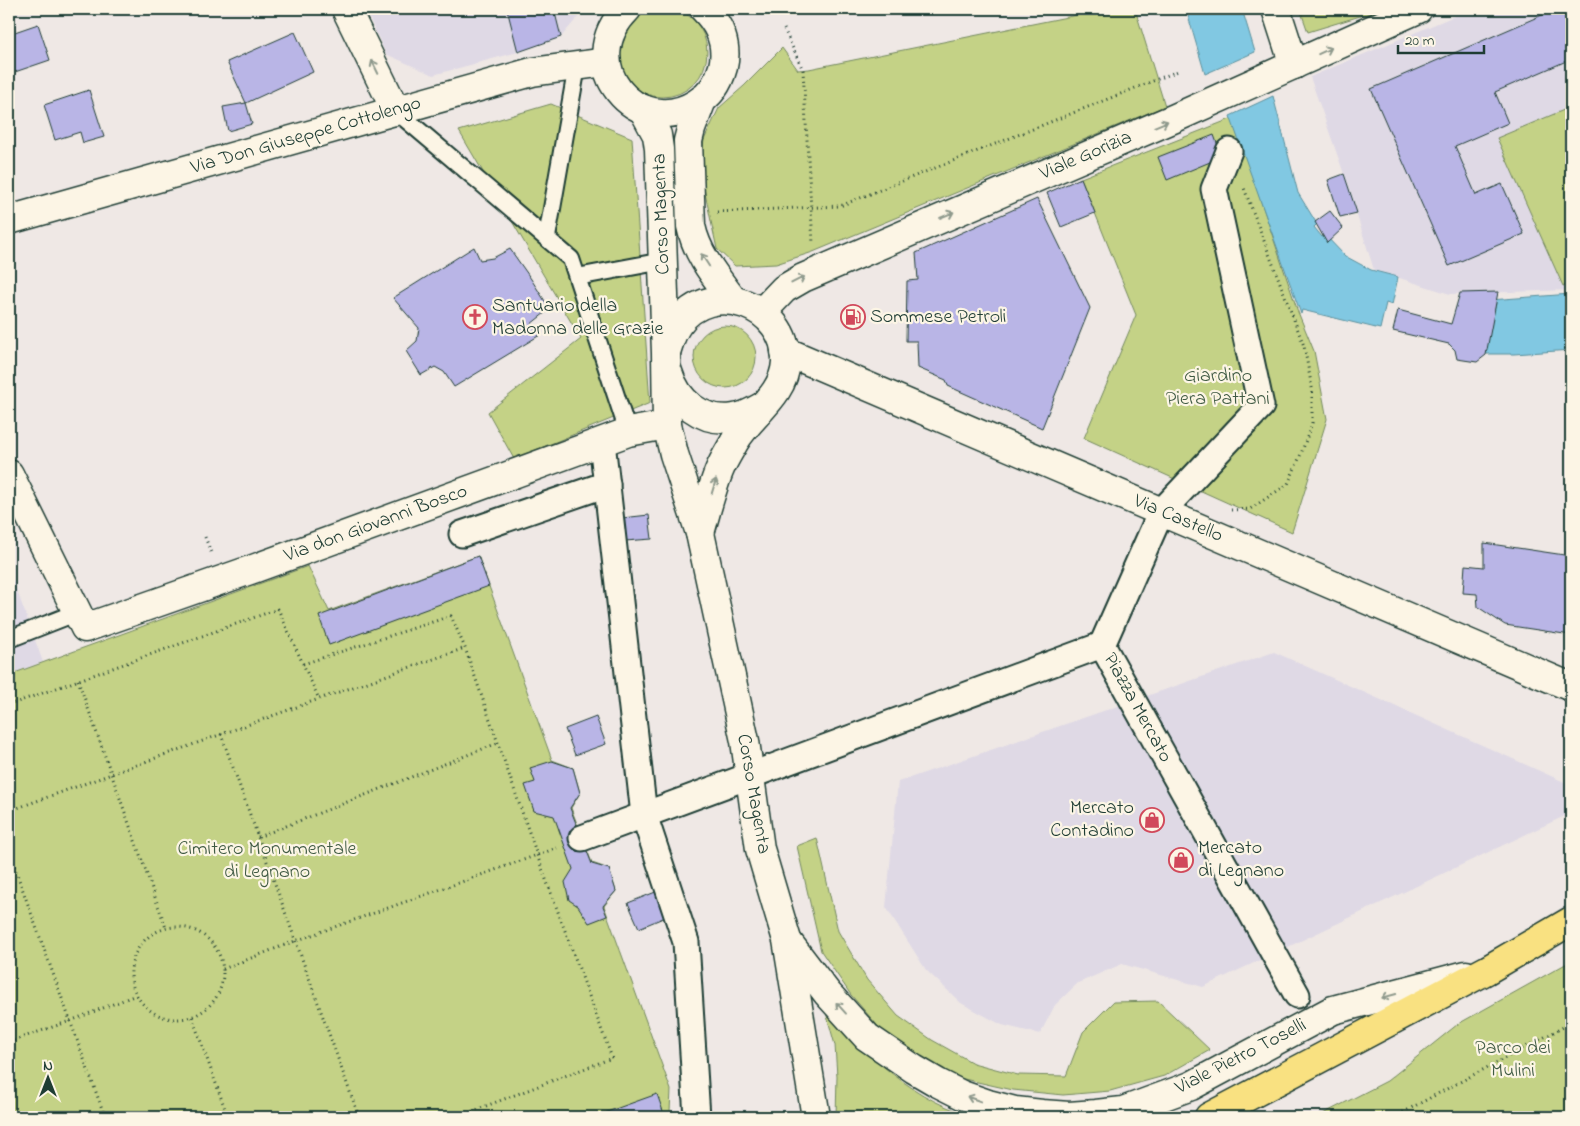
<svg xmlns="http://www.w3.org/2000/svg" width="1580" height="1126" font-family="'Indie Flower',sans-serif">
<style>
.built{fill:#dfd9e5}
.green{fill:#c4d286;stroke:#72885d}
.water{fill:#81c8e2;stroke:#5a909c}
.building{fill:#b9b5e6;stroke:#1f3d34}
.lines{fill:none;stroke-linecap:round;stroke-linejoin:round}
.service-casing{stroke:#1f3d34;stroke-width:20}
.pedestrian-casing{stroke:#1f3d34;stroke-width:29}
.minor-casing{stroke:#1f3d34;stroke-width:31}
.tertiary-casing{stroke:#1f3d34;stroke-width:31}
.primary-casing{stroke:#1f3d34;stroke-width:31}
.path{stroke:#1f3d34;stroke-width:3;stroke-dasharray:1 4;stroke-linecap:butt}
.service{stroke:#fcf5e5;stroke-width:16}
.pedestrian{stroke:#fcf5e5;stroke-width:25}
.minor{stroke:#fcf5e5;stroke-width:28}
.tertiary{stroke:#fcf5e5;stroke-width:28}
.primary{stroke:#f9e181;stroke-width:28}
.oneway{stroke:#8e998c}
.labels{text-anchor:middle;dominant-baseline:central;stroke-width:4.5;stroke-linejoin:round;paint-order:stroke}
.street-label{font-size:20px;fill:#1f3d34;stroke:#fcf5e5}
.poi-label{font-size:20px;fill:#1f3d34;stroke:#fcf5e5;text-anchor:start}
.park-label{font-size:20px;fill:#405b44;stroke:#fcf5e5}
</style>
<rect width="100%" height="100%" fill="#efe8e5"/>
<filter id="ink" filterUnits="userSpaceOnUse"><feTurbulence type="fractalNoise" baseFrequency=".02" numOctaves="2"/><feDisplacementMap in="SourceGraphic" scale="10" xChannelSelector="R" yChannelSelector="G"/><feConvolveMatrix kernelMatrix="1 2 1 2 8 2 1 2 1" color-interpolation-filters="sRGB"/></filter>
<g filter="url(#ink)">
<g class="built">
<polygon points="365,9 584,9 584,10 561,37 518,52 433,75 386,54"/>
<polygon points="1471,9 1571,9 1571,290 1450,294 1374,270 1344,174 1310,77"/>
<polygon points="9,569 43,662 9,675"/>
<polygon points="1274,652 1571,785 1571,813 1203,987 1122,964 1078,983 1055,1005 1040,1034 1002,1025 961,1003 926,970 886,907 898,782"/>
</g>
<g class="green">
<circle cx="662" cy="52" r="45"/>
<polygon points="1107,9 1135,9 1165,106 813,252 776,264 735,266 717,249 700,170 704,140 719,108 744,86 782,48 798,70 809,69"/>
<polygon points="1300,9 1383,9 1308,32"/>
<polygon points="551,104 632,138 650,403 514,459 488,412 581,339 459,131"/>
<polygon points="1571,107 1571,283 1563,286 1497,138"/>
<polygon points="1233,118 1298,312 1314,351 1327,419 1292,532 1084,438 1136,315 1081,178"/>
<circle cx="725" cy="357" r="31"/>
<polygon points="478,556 552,760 573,768 580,793 571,808 592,863 609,869 616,891 604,906 671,1090 670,1111 667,1117 9,1117 9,675 308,566 329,611"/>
<polygon points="817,838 838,931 867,980 898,1016 932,1040 973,1063 1018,1075 1066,1076 1083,1032 1113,1002 1158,1001 1210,1050 1164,1076 1110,1091 1063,1095 1013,1090 964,1079 922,1062 883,1032 851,995 821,951 797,846"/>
<polygon points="1571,961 1571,1117 1317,1117 1387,1081 1458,1024"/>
<path d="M825 1009C864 1053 918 1104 977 1117H836L837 1076 835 1045Z"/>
</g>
<g class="water">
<polygon points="1186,9 1242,9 1255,52 1205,74"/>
<polygon points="1273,96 1298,193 1317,224 1314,227 1322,237 1325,235 1345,256 1371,270 1398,277 1392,305 1386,303 1380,329 1302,310 1301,314 1230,116"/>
<polygon points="1571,294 1571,350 1514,354 1477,354 1485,352 1496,303 1490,300"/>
</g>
<g class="building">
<polygon points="507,9 554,9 561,37 518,52"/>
<polygon points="1556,9 1571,9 1571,59 1495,92 1508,123 1455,146 1476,195 1502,184 1524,234 1449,266 1371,89"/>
<polygon points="38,24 50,60 9,74 9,34"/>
<polygon points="295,32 313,72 246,103 227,62"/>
<polygon points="89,90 104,137 83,143 80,132 55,140 44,105"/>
<polygon points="246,103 252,124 228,131 223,107"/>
<polygon points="1214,135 1222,157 1167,180 1158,157"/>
<polygon points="1344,174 1357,213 1340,217 1328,180"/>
<polygon points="1081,178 1095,213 1061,227 1047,193"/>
<polygon points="1037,199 1090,308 1042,428 948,386 946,380 918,368 917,341 906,341 907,281 918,280 916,253"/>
<polygon points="1330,211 1343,228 1327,243 1315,222"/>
<polygon points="474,247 480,260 493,258 510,249 531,279 550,309 531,324 540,335 454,387 444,372 435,367 421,375 406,351 417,341 419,328 393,298"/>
<polygon points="1498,292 1486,355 1477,362 1457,359 1455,350 1449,344 1393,331 1398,310 1451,324 1460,293"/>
<polygon points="649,515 652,539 625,541 622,518"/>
<polygon points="1484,543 1571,556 1571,635 1505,625 1478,607 1477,594 1463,593 1465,565 1484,567"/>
<polygon points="478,556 489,586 329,645 319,616"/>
<polygon points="596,717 606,744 575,755 565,729"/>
<polygon points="552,761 573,768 580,793 570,808 592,864 609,869 616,891 603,906 607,916 589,923 578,906 569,900 565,882 573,869 554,816 534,811 525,785 535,782 530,768"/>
<polygon points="658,891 668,916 639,928 628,903"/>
<polygon points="657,1094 665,1117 593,1117"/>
</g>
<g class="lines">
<defs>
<g id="service">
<polyline points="396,111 571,259 628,432"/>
<polyline points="547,237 577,66"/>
<polyline points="577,277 663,261"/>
<polyline points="9,639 78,612"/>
</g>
<g id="pedestrian">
<polyline points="602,442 644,815 686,942 697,1117"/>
<polyline points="462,534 607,484"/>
<polyline points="1102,645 1161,512 1261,406 1214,189 1229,151"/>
<polyline points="1102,645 1297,995"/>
<polyline points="582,838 1102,645"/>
</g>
<g id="minor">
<polyline points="346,9 396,111"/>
<polyline points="1276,9 1294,65"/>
<polyline points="762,312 784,289 803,278 1175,118 1418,9"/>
<polyline points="785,351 1571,687"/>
<polyline points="9,474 85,628 253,569 628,432 667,425"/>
</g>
<g id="tertiary">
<path d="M627 9C572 64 637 141 697 103 711 95 719 82 723 67 728 45 720 25 704 9"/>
<path d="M702 100 691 129 688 141 691 226C697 255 716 277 733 300"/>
<polyline points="643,109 657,135 659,149 666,353 667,425 674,454 700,533 708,570 745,741 760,849 787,940 816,1117"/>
<polyline points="9,220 532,72 606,62"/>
<path d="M667 349C670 340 672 332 678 324 711 277 788 305 786 362 784 396 751 414 735 441 730 450 723 461 719 471 711 491 706 512 700 533"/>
<path d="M668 372C677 402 702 423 734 418 745 417 754 411 763 406"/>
<polyline points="788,942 827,993 867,1037 914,1069 938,1083 962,1095 988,1104 1015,1111 1042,1114 1069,1116 1096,1114 1123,1111 1191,1086 1333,1010 1466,975"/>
</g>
<polyline id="primary" points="1209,1117 1487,970 1571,921"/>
</defs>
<use href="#service" class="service-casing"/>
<use href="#pedestrian" class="pedestrian-casing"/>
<use href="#minor" class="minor-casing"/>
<use href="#tertiary" class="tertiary-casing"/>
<use href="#primary" class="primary-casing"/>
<g class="path">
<polyline points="784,29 803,70 813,244"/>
<polyline points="717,212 840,206 1178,71"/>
<polyline points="1231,510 1250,509 1288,484 1301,454 1312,423 1312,388 1304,346 1244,188"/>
<polyline points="205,537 212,555"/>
<polyline points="303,664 451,616 465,648 537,855 612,1058 457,1117"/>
<polyline points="78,680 166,928"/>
<polyline points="9,705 278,609 319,699"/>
<polyline points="221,734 359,1117"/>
<polyline points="9,811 319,699 465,648"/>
<polyline points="258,837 498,743"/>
<polyline points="9,852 105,1117"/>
<circle cx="177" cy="973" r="46"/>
<polyline points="223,969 295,941 557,848"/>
<polyline points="192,1017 228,1117"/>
<polyline points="9,1042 70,1021 136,995"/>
<polyline points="1394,1117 1571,1023"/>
</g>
<use href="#service" class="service"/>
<use href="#pedestrian" class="pedestrian"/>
<use href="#minor" class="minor"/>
<use href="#tertiary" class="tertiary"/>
<use href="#primary" class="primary"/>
</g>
<defs><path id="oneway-shaft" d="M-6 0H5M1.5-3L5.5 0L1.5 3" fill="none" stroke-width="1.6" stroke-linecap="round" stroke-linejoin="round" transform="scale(1.25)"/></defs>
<g class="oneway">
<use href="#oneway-shaft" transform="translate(1325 51) rotate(-25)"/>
<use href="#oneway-shaft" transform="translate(375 67) rotate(-116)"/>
<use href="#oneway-shaft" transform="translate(1161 124) rotate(-23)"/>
<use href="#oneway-shaft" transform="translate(947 215) rotate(-23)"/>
<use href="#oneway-shaft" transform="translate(705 260) rotate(-123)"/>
<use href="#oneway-shaft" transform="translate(798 280) rotate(-27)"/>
<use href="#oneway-shaft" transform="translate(714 486) rotate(-73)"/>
<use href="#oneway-shaft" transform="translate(1389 996) rotate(165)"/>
<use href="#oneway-shaft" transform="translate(841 1008) rotate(-132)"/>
<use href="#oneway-shaft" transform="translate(974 1099) rotate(-161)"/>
</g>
</g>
<defs>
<symbol id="church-ring" viewBox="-11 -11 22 22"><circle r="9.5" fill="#fcf5e5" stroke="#d1495b" stroke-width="1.5"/><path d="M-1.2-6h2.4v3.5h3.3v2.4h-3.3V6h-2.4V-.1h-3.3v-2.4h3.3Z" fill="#d1495b"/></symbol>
<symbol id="fuel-ring" viewBox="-11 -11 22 22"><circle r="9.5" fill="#fcf5e5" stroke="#d1495b" stroke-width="1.5"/><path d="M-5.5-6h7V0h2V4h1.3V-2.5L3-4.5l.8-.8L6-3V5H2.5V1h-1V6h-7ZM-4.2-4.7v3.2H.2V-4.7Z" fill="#d1495b"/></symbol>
<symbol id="shop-ring" viewBox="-11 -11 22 22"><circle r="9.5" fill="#fcf5e5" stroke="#d1495b" stroke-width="1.5"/><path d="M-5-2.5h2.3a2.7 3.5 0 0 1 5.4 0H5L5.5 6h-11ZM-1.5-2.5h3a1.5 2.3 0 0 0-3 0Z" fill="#d1495b"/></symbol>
</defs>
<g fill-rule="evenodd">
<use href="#church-ring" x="461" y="303" width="28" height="28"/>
<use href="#fuel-ring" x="839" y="303" width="28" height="28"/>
<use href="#shop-ring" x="1138" y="806" width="28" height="28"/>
<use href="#shop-ring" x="1167" y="846" width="28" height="28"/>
</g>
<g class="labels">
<g class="street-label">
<text transform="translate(306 136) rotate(-16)">Via Don Giuseppe Cottolengo</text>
<text transform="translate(1086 156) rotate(-23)">Viale Gorizia</text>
<text transform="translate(662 214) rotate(-92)">Corso Magenta</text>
<text transform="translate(1178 519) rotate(23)">Via Castello</text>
<text transform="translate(376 524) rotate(-20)">Via don Giovanni Bosco</text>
<text transform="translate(1137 708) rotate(61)">Piazza Mercato</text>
<text transform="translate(753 794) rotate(80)">Corso Magenta</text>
<text transform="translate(1241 1057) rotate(-27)">Viale Pietro Toselli</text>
</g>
<g class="poi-label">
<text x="492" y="306">Santuario della<tspan x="492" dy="23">Madonna delle Grazie</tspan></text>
<text x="870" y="317">Sommese Petroli</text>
<text x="1134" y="808" text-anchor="end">Mercato<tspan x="1134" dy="23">Contadino</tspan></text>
<text x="1198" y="848">Mercato<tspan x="1198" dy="23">di Legnano</tspan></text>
</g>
<g class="park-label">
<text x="1218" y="376">Giardino<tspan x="1218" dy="23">Piera Pattani</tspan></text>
<text x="267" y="849">Cimitero Monumentale<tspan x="267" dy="23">di Legnano</tspan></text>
<text x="1513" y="1048">Parco dei<tspan x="1513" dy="23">Mulini</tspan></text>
</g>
</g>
<rect width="1580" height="1126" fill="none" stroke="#fcf5e5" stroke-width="30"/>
<rect x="15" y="15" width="1550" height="1096" fill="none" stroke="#1f3d34" stroke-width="2" filter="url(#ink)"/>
<g transform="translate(48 1078)" stroke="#fcf5e5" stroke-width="4" paint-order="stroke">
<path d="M0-4L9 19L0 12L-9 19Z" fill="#1f3d34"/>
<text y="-8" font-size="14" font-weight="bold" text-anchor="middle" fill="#1f3d34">N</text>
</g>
<path d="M1398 45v8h86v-8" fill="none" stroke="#1f3d34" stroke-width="2.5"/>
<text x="1405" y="45" font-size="15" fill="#1f3d34" stroke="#fcf5e5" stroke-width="4" paint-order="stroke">20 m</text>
</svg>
